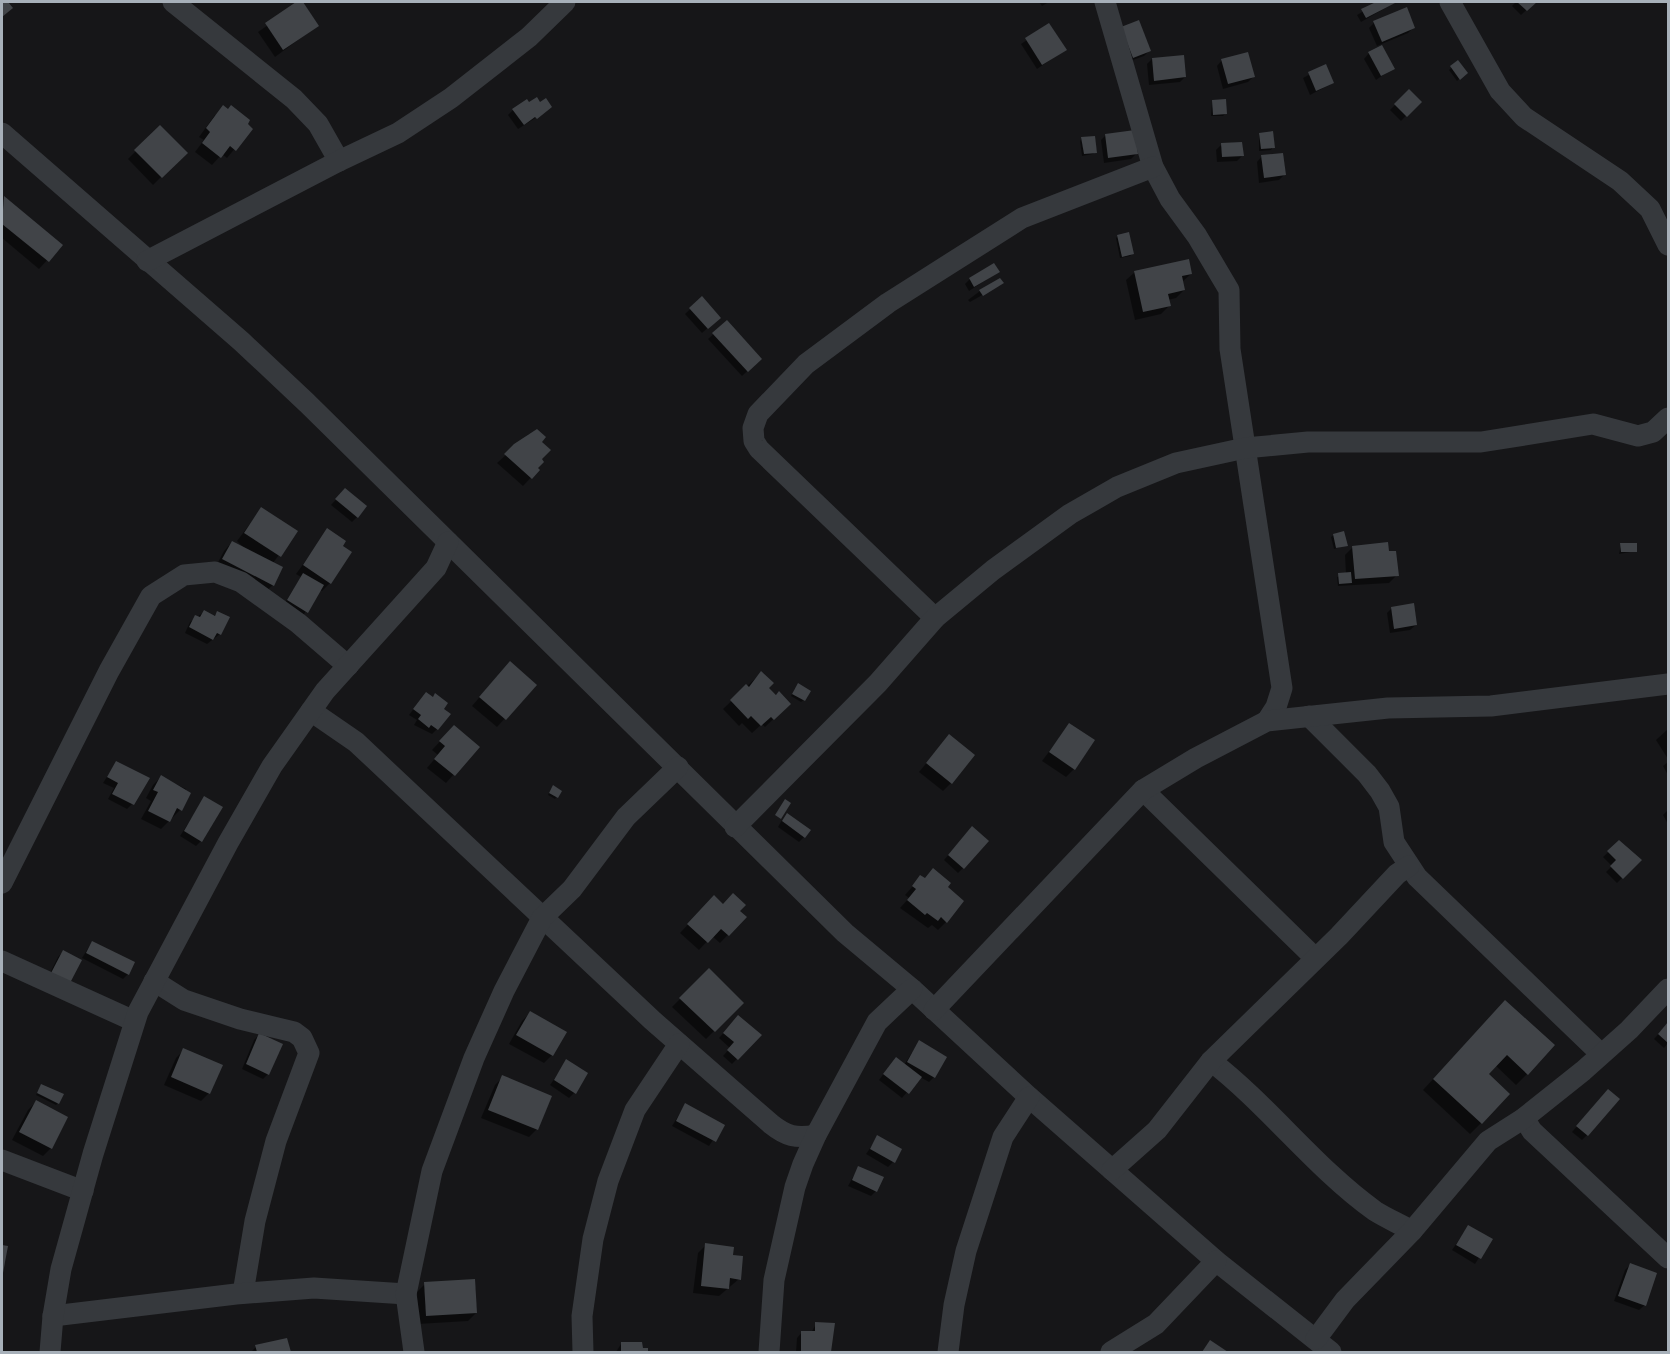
<svg xmlns="http://www.w3.org/2000/svg" width="1670" height="1354" font-family="'Sofia Sans Condensed',sans-serif">
<style>
.shadow{fill:#0007}
.building{fill:#414448}
.lines{fill:none;stroke-linecap:round;stroke-linejoin:round}
.minor{stroke:#36393d;stroke-width:21}
</style>
<rect width="100%" height="100%" fill="#161618"/>
<g class="shadow">
<polygon points="301,2 317,26 275,57 258,32"/>
<polygon points="1039,2 1049,2 1042,6"/>
<polygon points="1379,2 1396,2 1361,22 1357,15"/>
<polygon points="1516,2 1535,2 1521,15 1512,6"/>
<polygon points="1374,23 1414,27 1408,33 1377,46 1369,28"/>
<polygon points="1049,25 1065,50 1037,69 1021,44"/>
<polygon points="1117,33 1149,51 1144,56 1127,62"/>
<polygon points="1369,53 1393,68 1376,80 1364,59"/>
<polygon points="1152,59 1185,77 1180,82 1149,85 1147,64"/>
<polygon points="1222,60 1253,77 1248,82 1223,89 1217,66"/>
<polygon points="1458,62 1466,73 1457,81 1449,70"/>
<polygon points="1325,66 1333,83 1310,95 1303,78"/>
<polygon points="1409,91 1419,102 1401,121 1390,110"/>
<polygon points="1212,102 1226,113 1223,116 1211,116"/>
<polygon points="513,110 545,112 518,129 508,115"/>
<polygon points="215,115 245,124 251,129 227,158 222,154 212,165 195,152 204,140 199,137"/>
<polygon points="160,127 185,153 153,185 128,159"/>
<polygon points="1259,134 1273,147 1271,150 1259,151"/>
<polygon points="1106,135 1136,154 1131,159 1104,163 1101,140"/>
<polygon points="1082,138 1095,152 1093,154 1082,156 1080,141"/>
<polygon points="1221,145 1242,156 1237,161 1217,162 1216,150"/>
<polygon points="1262,156 1284,175 1279,180 1259,183 1257,162"/>
<polygon points="4,198 61,245 39,269 2,238"/>
<polygon points="1118,236 1132,254 1130,256 1120,258 1116,238"/>
<polygon points="998,272 969,291 965,284 970,279"/>
<polygon points="1135,272 1191,274 1182,282 1184,290 1176,298 1168,300 1169,306 1161,314 1135,320 1126,280"/>
<polygon points="1000,285 970,302 968,300 980,291"/>
<polygon points="702,298 719,318 702,333 685,314"/>
<polygon points="727,322 760,359 742,376 708,339"/>
<polygon points="529,434 540,442 540,459 536,468 538,470 523,486 497,463"/>
<polygon points="340,495 357,517 352,522 331,505"/>
<polygon points="261,509 296,532 273,563 273,585 264,593 215,568 224,551 232,542 245,549 237,541"/>
<polygon points="328,530 330,583 322,591 320,590 302,617 283,606 301,577 296,574"/>
<polygon points="1334,535 1346,545 1334,549 1331,537"/>
<polygon points="1621,545 1636,551 1619,554"/>
<polygon points="1353,547 1397,575 1389,583 1338,586 1337,577 1346,574 1345,555"/>
<polygon points="1392,608 1416,625 1410,630 1390,633 1387,613"/>
<polygon points="204,612 213,617 217,613 220,634 207,644 185,633 190,622"/>
<polygon points="502,671 535,685 497,727 472,706"/>
<polygon points="761,673 767,688 789,704 765,727 762,724 752,733 742,723 739,726 723,709"/>
<polygon points="796,687 804,700 801,702 791,696"/>
<polygon points="421,699 442,709 437,729 432,734 414,725 417,720 409,715"/>
<polygon points="1069,725 1074,769 1066,777 1042,761"/>
<polygon points="1668,729 1668,759 1656,740"/>
<polygon points="446,735 478,747 446,783 427,768 438,755 432,750"/>
<polygon points="949,736 951,783 943,791 919,772"/>
<polygon points="1668,762 1668,775 1663,766"/>
<polygon points="116,763 132,804 127,809 108,799 114,788 103,783"/>
<polygon points="161,777 186,789 180,810 161,829 141,819 151,801 146,798 153,785"/>
<polygon points="551,789 560,791 555,799 548,795"/>
<polygon points="205,798 201,841 196,846 180,836"/>
<polygon points="1668,810 1668,824 1663,815"/>
<polygon points="782,820 804,837 799,842 778,827"/>
<polygon points="967,833 963,868 958,873 944,860"/>
<polygon points="1619,842 1640,860 1617,883 1606,872 1612,866 1603,857"/>
<polygon points="921,877 945,887 946,922 938,930 932,925 928,928 900,908 909,898 905,895"/>
<polygon points="706,905 723,905 744,918 720,943 712,936 699,950 680,933"/>
<polygon points="92,942 128,974 123,979 82,958"/>
<polygon points="63,952 80,960 47,979 58,957"/>
<polygon points="709,970 742,1003 706,1039 672,1007"/>
<polygon points="530,1013 552,1055 544,1063 509,1044 522,1021"/>
<polygon points="1494,1013 1527,1074 1516,1085 1495,1065 1487,1074 1481,1123 1470,1134 1423,1090"/>
<polygon points="733,1022 760,1035 732,1064 723,1056 730,1048 719,1038"/>
<polygon points="1668,1023 1668,1043 1664,1048 1654,1039"/>
<polygon points="259,1035 268,1074 263,1079 242,1069 254,1040"/>
<polygon points="919,1042 934,1077 929,1082 920,1077 902,1098 879,1080 891,1064 904,1065"/>
<polygon points="184,1050 209,1093 201,1101 164,1085 176,1058"/>
<polygon points="567,1061 574,1093 569,1098 550,1085"/>
<polygon points="503,1077 537,1129 529,1137 481,1118 495,1085"/>
<polygon points="40,1088 58,1103 56,1105 36,1095"/>
<polygon points="1603,1096 1587,1135 1582,1140 1572,1132"/>
<polygon points="36,1102 51,1148 43,1156 12,1140 28,1110"/>
<polygon points="685,1105 723,1125 709,1146 672,1126"/>
<polygon points="878,1137 893,1162 888,1167 866,1154"/>
<polygon points="858,1168 876,1191 871,1196 848,1186"/>
<polygon points="1468,1227 1491,1239 1475,1264 1452,1250"/>
<polygon points="706,1245 731,1256 739,1279 719,1296 693,1293 698,1253"/>
<polygon points="1630,1265 1645,1305 1639,1310 1614,1301 1625,1270"/>
<polygon points="425,1284 476,1313 468,1321 418,1324 417,1292"/>
<polygon points="816,1324 833,1324 830,1352 796,1352 797,1338 802,1332 811,1333"/>
<polygon points="286,1340 289,1352 251,1352 256,1347"/>
<polygon points="621,1344 646,1349 646,1352 616,1352"/>
</g>
<g class="building">
<polygon points="2,2 8,2 13,8 2,17"/>
<polygon points="296,2 303,2 319,26 283,50 265,23"/>
<polygon points="1376,2 1397,2 1366,18 1361,9"/>
<polygon points="1517,2 1537,2 1527,11"/>
<polygon points="1407,7 1415,28 1382,42 1373,21"/>
<polygon points="1139,20 1151,51 1133,58 1121,27"/>
<polygon points="1049,23 1067,50 1042,65 1025,38"/>
<polygon points="1382,45 1395,69 1381,76 1368,52"/>
<polygon points="1248,52 1255,77 1228,84 1221,59"/>
<polygon points="1184,55 1186,77 1154,81 1152,58"/>
<polygon points="1458,60 1468,73 1460,80 1450,66"/>
<polygon points="1326,64 1334,83 1316,91 1308,72"/>
<polygon points="1409,89 1422,102 1407,117 1394,104"/>
<polygon points="537,97 540,102 546,98 552,107 537,119 535,117 524,125 512,109 527,99 529,102"/>
<polygon points="1226,99 1227,114 1213,115 1212,100"/>
<polygon points="223,105 228,109 231,105 250,120 248,124 253,129 236,151 230,146 221,158 202,143 210,132 206,128"/>
<polygon points="160,125 188,153 162,178 134,150"/>
<polygon points="1135,130 1138,154 1108,158 1105,134"/>
<polygon points="1273,131 1275,148 1261,149 1259,133"/>
<polygon points="1095,136 1097,153 1084,154 1081,137"/>
<polygon points="1242,142 1244,156 1222,157 1221,143"/>
<polygon points="1283,153 1286,175 1264,178 1261,155"/>
<polygon points="4,196 63,245 49,262 2,224"/>
<polygon points="1129,232 1134,254 1122,257 1117,235"/>
<polygon points="1189,259 1192,274 1182,276 1185,290 1168,294 1171,306 1143,312 1134,271"/>
<polygon points="994,263 1000,272 974,287 969,278"/>
<polygon points="1000,278 1004,283 983,296 979,290"/>
<polygon points="702,296 721,318 708,329 689,308"/>
<polygon points="727,320 762,359 748,372 712,333"/>
<polygon points="537,429 546,437 542,442 551,450 542,459 544,462 538,468 540,470 532,479 504,454 514,444"/>
<polygon points="345,488 367,506 358,518 335,499"/>
<polygon points="261,507 298,531 281,557 244,533"/>
<polygon points="327,528 346,541 343,546 352,552 331,584 303,565"/>
<polygon points="1344,531 1348,546 1336,548 1333,534"/>
<polygon points="232,541 283,567 274,586 222,559"/>
<polygon points="1388,542 1389,551 1396,551 1399,576 1355,579 1352,546"/>
<polygon points="1620,543 1637,543 1637,552 1621,552"/>
<polygon points="1351,572 1352,583 1339,584 1338,573"/>
<polygon points="303,573 324,585 308,613 287,600"/>
<polygon points="1414,603 1417,625 1394,629 1391,607"/>
<polygon points="204,610 215,616 217,611 230,617 221,635 217,633 213,640 189,627 195,615 200,617"/>
<polygon points="510,661 537,685 506,720 479,697"/>
<polygon points="761,671 774,683 769,688 776,695 779,691 791,704 774,720 771,717 761,726 751,716 748,719 730,700 746,684 749,687"/>
<polygon points="798,683 811,691 805,701 792,694"/>
<polygon points="426,692 433,697 435,693 448,703 444,709 451,714 438,730 431,725 429,728 418,719 421,715 413,709"/>
<polygon points="1069,723 1095,740 1075,770 1049,752"/>
<polygon points="454,725 480,747 455,776 434,759 445,746 439,741"/>
<polygon points="949,734 975,755 952,784 926,763"/>
<polygon points="116,761 150,778 134,805 112,794 118,783 107,777"/>
<polygon points="161,775 191,793 182,811 177,808 170,822 148,811 158,792 153,790"/>
<polygon points="553,785 562,791 558,798 549,793"/>
<polygon points="204,796 223,807 202,842 184,831"/>
<polygon points="785,799 791,803 781,819 775,815"/>
<polygon points="787,813 811,830 805,838 782,821"/>
<polygon points="972,826 989,841 964,869 948,855"/>
<polygon points="1619,840 1642,860 1623,879 1610,866 1616,860 1607,851"/>
<polygon points="933,868 951,883 948,887 964,901 947,923 941,917 938,921 927,913 925,915 907,900 916,889 912,886 920,875 925,878"/>
<polygon points="733,893 746,905 740,911 747,917 729,936 721,929 708,943 687,924 714,895 723,904"/>
<polygon points="92,941 135,962 129,975 86,953"/>
<polygon points="63,950 82,960 70,983 51,973"/>
<polygon points="709,968 744,1003 715,1032 679,998"/>
<polygon points="1505,1000 1555,1045 1528,1075 1507,1055 1489,1074 1510,1094 1482,1124 1433,1079"/>
<polygon points="530,1011 567,1032 553,1056 516,1035"/>
<polygon points="738,1015 762,1035 738,1060 727,1050 734,1042 723,1033"/>
<polygon points="1668,1022 1668,1043 1658,1034"/>
<polygon points="259,1033 283,1044 269,1075 246,1064"/>
<polygon points="919,1040 947,1057 935,1078 907,1062"/>
<polygon points="183,1048 223,1065 210,1094 171,1077"/>
<polygon points="896,1057 922,1077 909,1094 883,1074"/>
<polygon points="566,1059 588,1073 576,1094 554,1080"/>
<polygon points="502,1075 552,1096 538,1130 488,1110"/>
<polygon points="41,1084 64,1094 59,1104 37,1093"/>
<polygon points="1608,1089 1620,1099 1588,1136 1576,1126"/>
<polygon points="36,1100 68,1117 52,1149 19,1132"/>
<polygon points="685,1103 725,1125 716,1142 676,1121"/>
<polygon points="877,1135 902,1149 895,1163 870,1149"/>
<polygon points="858,1166 884,1177 877,1192 852,1180"/>
<polygon points="1468,1225 1493,1239 1481,1259 1456,1245"/>
<polygon points="705,1243 734,1247 733,1255 743,1256 741,1280 730,1278 729,1289 701,1286"/>
<polygon points="2,1245 8,1246 3,1273 2,1273"/>
<polygon points="1630,1263 1657,1273 1646,1306 1618,1296"/>
<polygon points="475,1279 477,1313 426,1316 424,1282"/>
<polygon points="815,1322 835,1323 831,1352 801,1352 801,1331 815,1331"/>
<polygon points="287,1338 291,1352 257,1352 255,1345"/>
<polygon points="1210,1340 1228,1352 1202,1352"/>
<polygon points="621,1342 642,1342 643,1348 648,1348 648,1352 621,1352"/>
</g>
<g class="lines">
<g class="minor">
<polyline points="173,2 294,99 318,124 339,161"/>
<polyline points="1105,2 1153,167 1170,199 1197,236 1229,290 1230,349 1282,688 1276,707 1267,721"/>
<polyline points="1450,2 1500,91 1524,117 1620,181 1650,209 1668,245"/>
<polyline points="2,133 241,341 307,403 845,933 912,989 1029,1097 1216,1261 1331,1352"/>
<polyline points="147,261 339,161 398,133 451,98 529,37 565,2"/>
<polyline points="935,618 759,449 754,441 753,428 758,414 806,364 888,303 1022,218 1153,167"/>
<path d="M311 711 356 742 652 1020 771 1124C786 1136 796 1139 816 1135"/>
<polyline points="1309,716 1367,774 1380,791 1389,807 1394,842 1417,877 1601,1054"/>
<polyline points="1143,790 1314,957"/>
<polyline points="735,827 878,683 935,618 993,570 1070,514 1117,487 1176,463 1245,448 1308,442 1481,442 1593,424 1638,436 1653,432 1668,418"/>
<polyline points="2,883 109,671 151,596 184,575 215,572 241,582 298,623 348,666"/>
<polyline points="2,961 134,1021"/>
<polyline points="154,981 184,1000 240,1019 294,1032 302,1038 309,1053 276,1141 255,1221 243,1293"/>
<polyline points="934,1010 1143,790 1196,758 1267,721 1388,708 1491,706 1668,684"/>
<path d="M1211 1061C1269 1106 1315 1168 1375 1211 1386 1218 1400 1224 1412 1231"/>
<polyline points="1524,1118 1532,1131 1668,1258"/>
<polyline points="2,1160 83,1191"/>
<polyline points="1112,1170 1157,1130 1211,1061 1339,936 1397,874 1409,866"/>
<polyline points="53,1316 236,1294 314,1288 406,1294"/>
<polyline points="1316,1339 1345,1300 1412,1231 1488,1141 1524,1118 1583,1071 1629,1030 1668,989"/>
<polyline points="50,1352 53,1316 61,1269 93,1154 138,1012 228,843 272,766 325,691 436,568 448,542"/>
<polyline points="414,1352 406,1294 432,1171 474,1058 504,991 542,918 572,889 626,817 678,767"/>
<polyline points="583,1352 582,1316 593,1239 608,1181 635,1110 679,1044"/>
<polyline points="769,1352 774,1280 795,1187 803,1164 816,1135 877,1022 912,989"/>
<polyline points="948,1352 954,1305 966,1251 1003,1137 1029,1097"/>
<polyline points="1111,1352 1156,1324 1216,1261"/>
</g>
</g>
<rect width="1670" height="1354" fill="none" stroke="#a7b0b9" stroke-width="6"/>
</svg>
